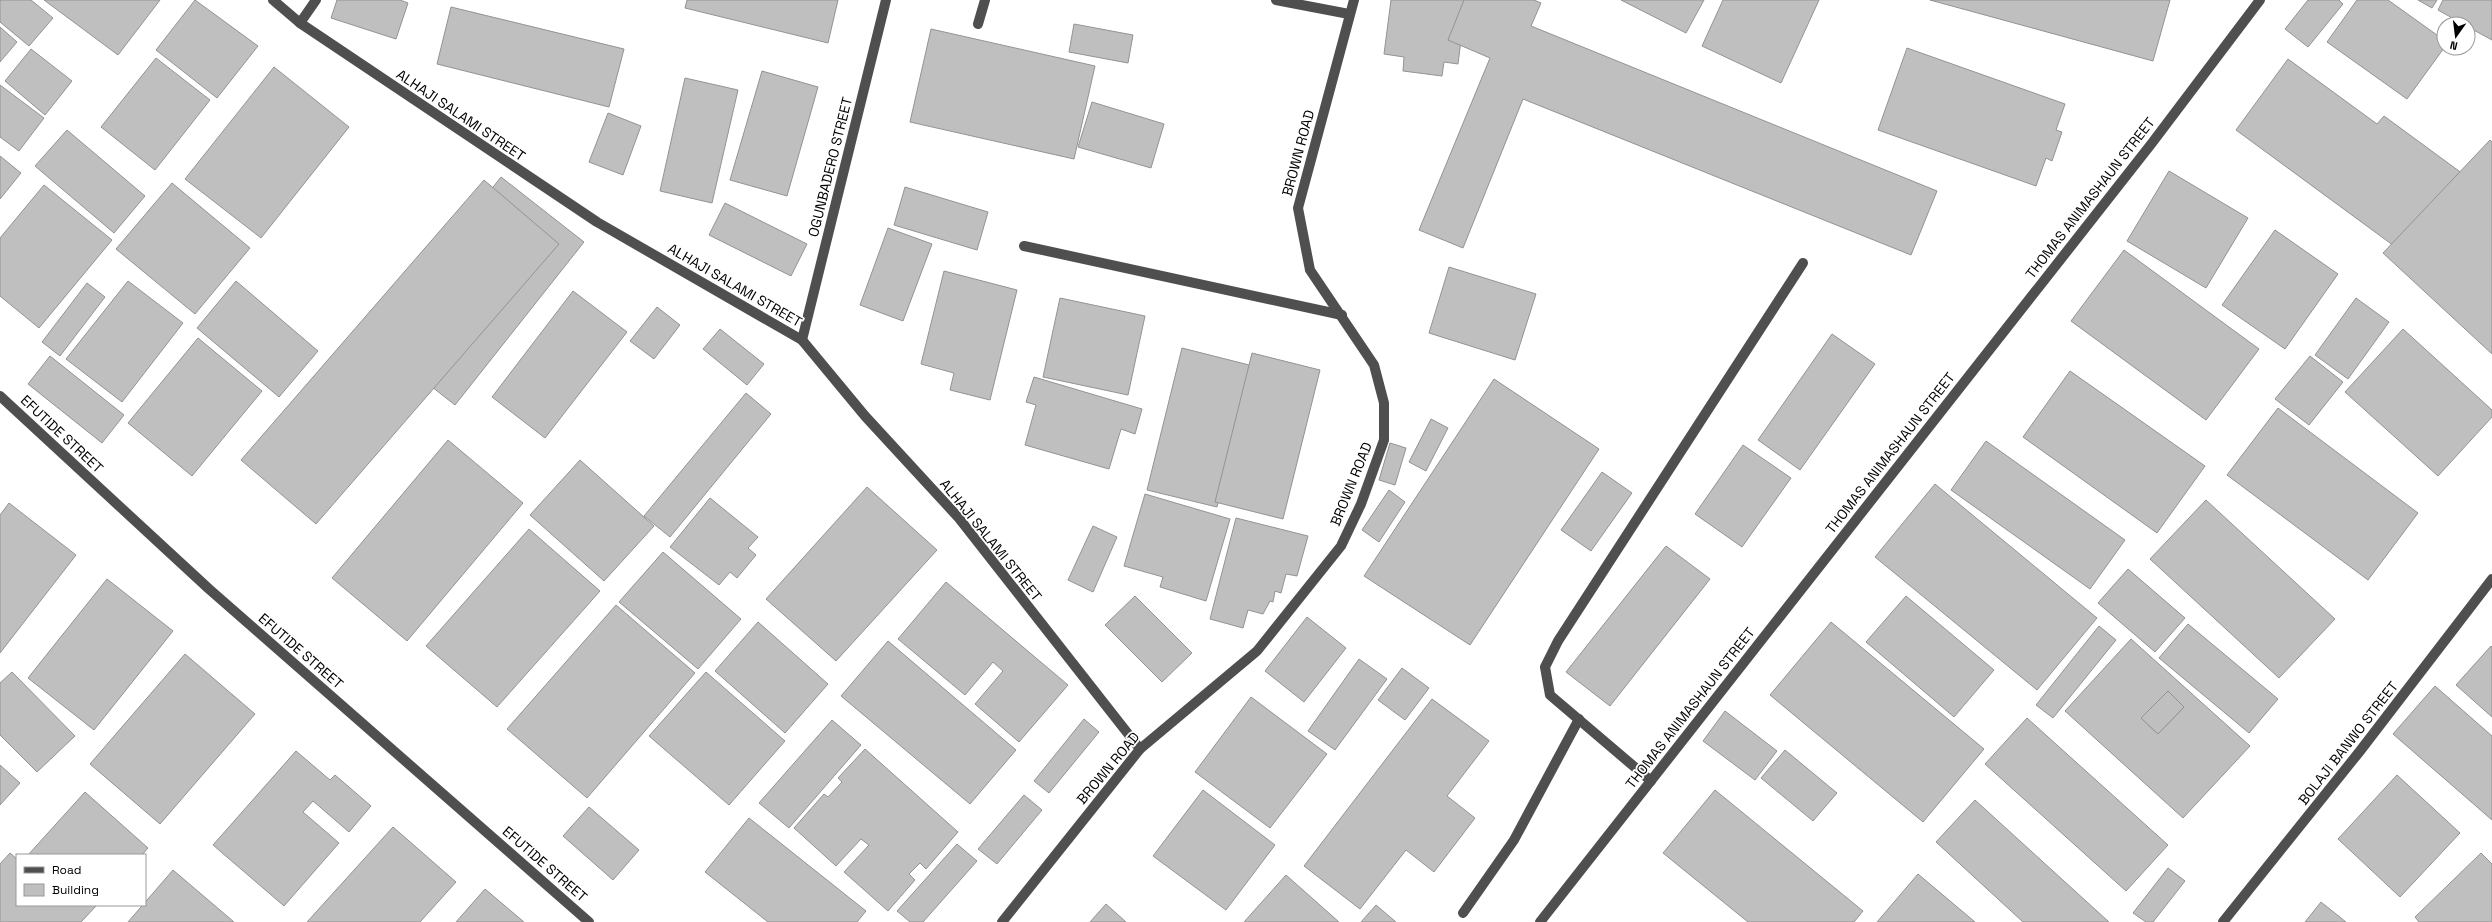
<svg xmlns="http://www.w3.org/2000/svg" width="2492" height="922" font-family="'Space Grotesk',sans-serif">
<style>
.building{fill:#bfbfbf;stroke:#939393;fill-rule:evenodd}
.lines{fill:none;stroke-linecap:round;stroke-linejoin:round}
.minor{stroke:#4f4f4f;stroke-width:10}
.labels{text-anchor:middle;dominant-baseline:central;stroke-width:3.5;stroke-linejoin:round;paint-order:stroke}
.street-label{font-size:14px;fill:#000;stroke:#fff}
</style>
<rect width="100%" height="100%" fill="#fff"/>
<g class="building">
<polygon points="0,0 31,0 53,18 29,46 0,22"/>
<polygon points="44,0 160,0 118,55"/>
<polygon points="195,0 258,46 217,98 156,50"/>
<polygon points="337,0 400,0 408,3 396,39 331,18"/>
<polygon points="687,0 838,0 828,43 685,8"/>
<polygon points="1391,0 1466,0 1458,64 1444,62 1442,76 1403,71 1404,57 1384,54"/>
<polygon points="1464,0 1534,0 1541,3 1531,26 1937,191 1911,255 1523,99 1463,248 1419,230 1490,58 1448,40"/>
<polygon points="1621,0 1704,0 1686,33"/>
<polygon points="1723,0 1819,0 1781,83 1702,46"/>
<polygon points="1930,0 2170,0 2153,61"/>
<polygon points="2308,0 2339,0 2343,4 2308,47 2285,29"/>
<polygon points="2357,0 2388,0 2444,40 2444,48 2407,99 2327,42"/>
<polygon points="2418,0 2437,0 2432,8"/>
<polygon points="2443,0 2492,0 2492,40 2468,27 2468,24 2463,24 2438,10"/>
<polygon points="451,7 624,49 609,107 437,64"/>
<polygon points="1074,24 1133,35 1128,63 1069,52"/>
<polygon points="0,27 17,42 0,62"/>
<polygon points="931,29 1095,66 1074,159 910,122"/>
<polygon points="1907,48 2065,104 2056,130 2062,132 2052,161 2046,158 2036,186 1878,130"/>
<polygon points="31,49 72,81 45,115 5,81"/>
<polygon points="156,58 210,100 155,170 101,127"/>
<polygon points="2288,59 2377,124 2384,116 2463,174 2405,254 2236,130"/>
<polygon points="274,67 349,127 261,238 185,179"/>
<polygon points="762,71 818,87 787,196 730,180"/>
<polygon points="685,78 738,90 712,203 660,191"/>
<polygon points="0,85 44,118 19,151 0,137"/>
<polygon points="1092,102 1164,124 1151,168 1078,147"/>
<polygon points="608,113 641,126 623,175 589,162"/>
<polygon points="67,130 145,196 114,233 35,166"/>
<polygon points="2490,140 2492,142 2492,354 2383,253"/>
<polygon points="0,156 21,173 0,199"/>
<polygon points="2169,171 2248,218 2206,288 2127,241"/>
<polygon points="501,177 584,242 455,405 372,340"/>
<polygon points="484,180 559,244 316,524 241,460"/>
<polygon points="172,183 250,248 195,314 116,249"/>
<polygon points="44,185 112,240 39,328 0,296 0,238"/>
<polygon points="905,187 988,212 977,250 894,225"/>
<polygon points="725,203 807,244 791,276 709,235"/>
<polygon points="888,228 932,244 903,321 860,305"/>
<polygon points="2275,230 2338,274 2285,349 2222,305"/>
<polygon points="2124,250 2259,349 2206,420 2071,321"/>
<polygon points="1449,267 1536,294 1515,360 1429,333"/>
<polygon points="944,271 1017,290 990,400 950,390 954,373 921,364"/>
<polygon points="128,281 183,323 122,402 66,359"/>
<polygon points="236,281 318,351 279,397 197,328"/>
<polygon points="87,283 105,297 60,356 42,342"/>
<polygon points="573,291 627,332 545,438 492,397"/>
<polygon points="1060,298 1145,316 1128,395 1043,377"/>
<polygon points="2356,298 2389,322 2348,379 2315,355"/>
<polygon points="657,307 680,325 654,359 630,341"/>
<polygon points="720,329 764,364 747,385 703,349"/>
<polygon points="2403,329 2492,410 2492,417 2438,476 2345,392"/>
<polygon points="1832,334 1875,364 1800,470 1758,440"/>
<polygon points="198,338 262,391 192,476 128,423"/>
<polygon points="1182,348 1253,366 1217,507 1147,490"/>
<polygon points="1252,353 1320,370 1283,519 1215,502"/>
<polygon points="50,356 124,415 102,443 28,384"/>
<polygon points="2310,356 2343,382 2309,425 2275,399"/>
<polygon points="2070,371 2205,466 2157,533 2023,437"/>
<polygon points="1034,377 1142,409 1135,434 1121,429 1109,469 1025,445 1036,405 1026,402"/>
<polygon points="1494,379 1599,449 1470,645 1364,576"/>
<polygon points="746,393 771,414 670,537 644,516"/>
<polygon points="2278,408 2418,513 2368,580 2227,475"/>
<polygon points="1431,419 1448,428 1426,471 1409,462"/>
<polygon points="448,440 523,503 407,641 332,578"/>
<polygon points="1986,441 2125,540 2090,589 1951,490"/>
<polygon points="1390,443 1406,448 1395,485 1379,480"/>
<polygon points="1743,445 1791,478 1742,547 1695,514"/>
<polygon points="580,460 654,526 604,581 530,515"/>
<polygon points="1602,472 1632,493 1591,551 1561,530"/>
<polygon points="1935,484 2097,618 2037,690 1875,557"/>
<polygon points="867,487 937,550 836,661 766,599"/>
<polygon points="1389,490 1405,502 1379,542 1362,530"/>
<polygon points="1145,494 1230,519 1206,601 1160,587 1163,577 1124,566"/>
<polygon points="710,498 758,537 748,548 756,555 737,578 730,572 719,585 670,547"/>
<polygon points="2206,500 2335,619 2279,678 2150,559"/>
<polygon points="9,503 76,555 0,653 0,515"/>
<polygon points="1236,518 1308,536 1297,576 1286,574 1281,593 1275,591 1273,602 1270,601 1263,614 1248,610 1243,628 1210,619"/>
<polygon points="1093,526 1117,537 1093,592 1068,580"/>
<polygon points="529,529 600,591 497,707 426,646"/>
<polygon points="1666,546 1710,579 1610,706 1566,672"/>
<polygon points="663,552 741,619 698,669 619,602"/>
<polygon points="2128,569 2185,618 2155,652 2098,603"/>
<polygon points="107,579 173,631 94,730 28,678"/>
<polygon points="946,582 1068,685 1019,742 975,704 1003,671 993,662 965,695 898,639"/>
<polygon points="1135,596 1192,653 1162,682 1105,625"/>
<polygon points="1906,596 1994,670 1954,717 1866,642"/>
<polygon points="616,605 695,673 587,798 507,729"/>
<polygon points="1307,617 1346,648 1304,702 1265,671"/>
<polygon points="758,622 828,684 785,733 715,671"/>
<polygon points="1831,622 1984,749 1923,822 1770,695"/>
<polygon points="2188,624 2278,699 2249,733 2159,658"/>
<polygon points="2099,626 2116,640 2053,718 2036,705"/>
<path d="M2131 639 2250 746 2183 818 2065 711ZM2168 691 2184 707 2158 734 2141 718Z"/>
<polygon points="888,641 1016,750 970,804 841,696"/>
<polygon points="2491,646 2492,647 2492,717 2456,685"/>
<polygon points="185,654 255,714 160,824 90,764"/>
<polygon points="1359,659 1387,679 1335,750 1308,731"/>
<polygon points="1402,668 1429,688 1405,720 1378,700"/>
<polygon points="12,672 75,736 37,772 0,735 0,683"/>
<polygon points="706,672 785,741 729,805 649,736"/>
<polygon points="2435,686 2492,736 2492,820 2393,734"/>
<polygon points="2168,691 2184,707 2158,734 2141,718"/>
<polygon points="1251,697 1327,754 1270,828 1195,772"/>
<polygon points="1432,699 1489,741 1447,796 1475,818 1434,872 1406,850 1360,909 1304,866"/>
<polygon points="1725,711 1777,751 1755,780 1703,741"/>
<polygon points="2027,718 2168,845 2126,891 1985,764"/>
<polygon points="1084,719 1099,732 1049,793 1034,781"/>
<polygon points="832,720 861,745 789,828 759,803"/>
<polygon points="865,749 958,832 926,869 920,863 909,874 915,880 888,911 844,872 869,845 861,839 836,866 794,828 824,794 828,797 842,782 838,778"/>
<polygon points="1785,750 1837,793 1813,821 1761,778"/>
<polygon points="296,751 330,780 335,775 371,806 349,832 313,801 303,812 339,843 284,906 213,845"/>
<polygon points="0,765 20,783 0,805"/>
<polygon points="2397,775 2460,833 2400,897 2338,839"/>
<polygon points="1203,790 1275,845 1226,910 1153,856"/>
<polygon points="1715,790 1863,911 1854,922 1748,922 1663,853"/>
<polygon points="85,792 148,848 142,855 28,855"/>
<polygon points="1024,795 1042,810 997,864 978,849"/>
<polygon points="1975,800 2109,922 2023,922 1936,842"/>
<polygon points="589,807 639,850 613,880 563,836"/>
<polygon points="749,818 866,911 857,922 768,922 705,872"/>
<polygon points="393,827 456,882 420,922 307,922"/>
<polygon points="957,844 977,861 923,922 910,922 897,911"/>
<polygon points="10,853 17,859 17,905 97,905 81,922 0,922 0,864"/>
<polygon points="2481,853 2492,864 2492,922 2419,922 2415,917"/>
<polygon points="2168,868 2185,881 2153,922 2146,922 2133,913"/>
<polygon points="173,870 234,922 128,922"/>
<polygon points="1918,874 1975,922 1877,922"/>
<polygon points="1286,875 1339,922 1244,922"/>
<polygon points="485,889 524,922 456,922"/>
<polygon points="2321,902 2346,922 2305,922"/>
<polygon points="1106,904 1126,922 1090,922"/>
<polygon points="1376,905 1396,922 1361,922"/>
</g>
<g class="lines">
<g class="minor">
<polyline points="273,0 300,23 597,222 802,340 865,416 958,517 1140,749"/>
<polyline points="1276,0 1349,14"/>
<polyline points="300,23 316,0"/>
<polyline points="978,24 985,0"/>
<polyline points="1024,246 1342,315"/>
<polyline points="802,340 886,0"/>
<polyline points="0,396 209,589 589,922"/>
<polyline points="1651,781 1550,695 1545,667 1558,641 1803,263"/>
<polyline points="1463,913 1514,840 1579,719"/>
<polyline points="1002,922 1140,749 1257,651 1341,546 1361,504 1384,440 1384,403 1374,365 1310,270 1298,208 1354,0"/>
<polyline points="1540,922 2152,143 2260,0"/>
<polyline points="2223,922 2360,751 2492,579"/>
</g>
</g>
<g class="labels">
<g class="street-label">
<text transform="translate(461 115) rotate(34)">ALHAJI SALAMI STREET</text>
<text transform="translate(1298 153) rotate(-75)">BROWN ROAD</text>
<text transform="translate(830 167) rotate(-76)">OGUNBADERO STREET</text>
<text transform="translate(2090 198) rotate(-52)">THOMAS ANIMASHAUN STREET</text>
<text transform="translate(735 285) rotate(30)">ALHAJI SALAMI STREET</text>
<text transform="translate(62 434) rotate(43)">EFUTIDE STREET</text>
<text transform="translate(1890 453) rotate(-52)">THOMAS ANIMASHAUN STREET</text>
<text transform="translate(1351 484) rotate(-68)">BROWN ROAD</text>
<text transform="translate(991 540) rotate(51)">ALHAJI SALAMI STREET</text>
<text transform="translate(301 651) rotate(41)">EFUTIDE STREET</text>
<text transform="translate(1690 708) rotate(-52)">THOMAS ANIMASHAUN STREET</text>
<text transform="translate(2348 743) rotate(-52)">BOLAJI BANWO STREET</text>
<text transform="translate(1108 768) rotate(-50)">BROWN ROAD</text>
<text transform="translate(545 864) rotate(41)">EFUTIDE STREET</text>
</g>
</g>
<rect x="16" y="854" width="130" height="52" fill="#ffffff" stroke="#999999"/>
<rect x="24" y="867" width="20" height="6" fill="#4f4f4f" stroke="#999999"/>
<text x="52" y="874" font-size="12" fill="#000000">Road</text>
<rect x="24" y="884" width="20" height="12" fill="#bfbfbf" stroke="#999999"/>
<text x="52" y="894" font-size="12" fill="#000000">Building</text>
<g transform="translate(2456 36) rotate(194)"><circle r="19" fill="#ffffff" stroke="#999999"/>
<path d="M0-3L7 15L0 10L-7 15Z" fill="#000000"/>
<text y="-6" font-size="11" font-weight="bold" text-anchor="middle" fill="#000000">N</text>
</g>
</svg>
